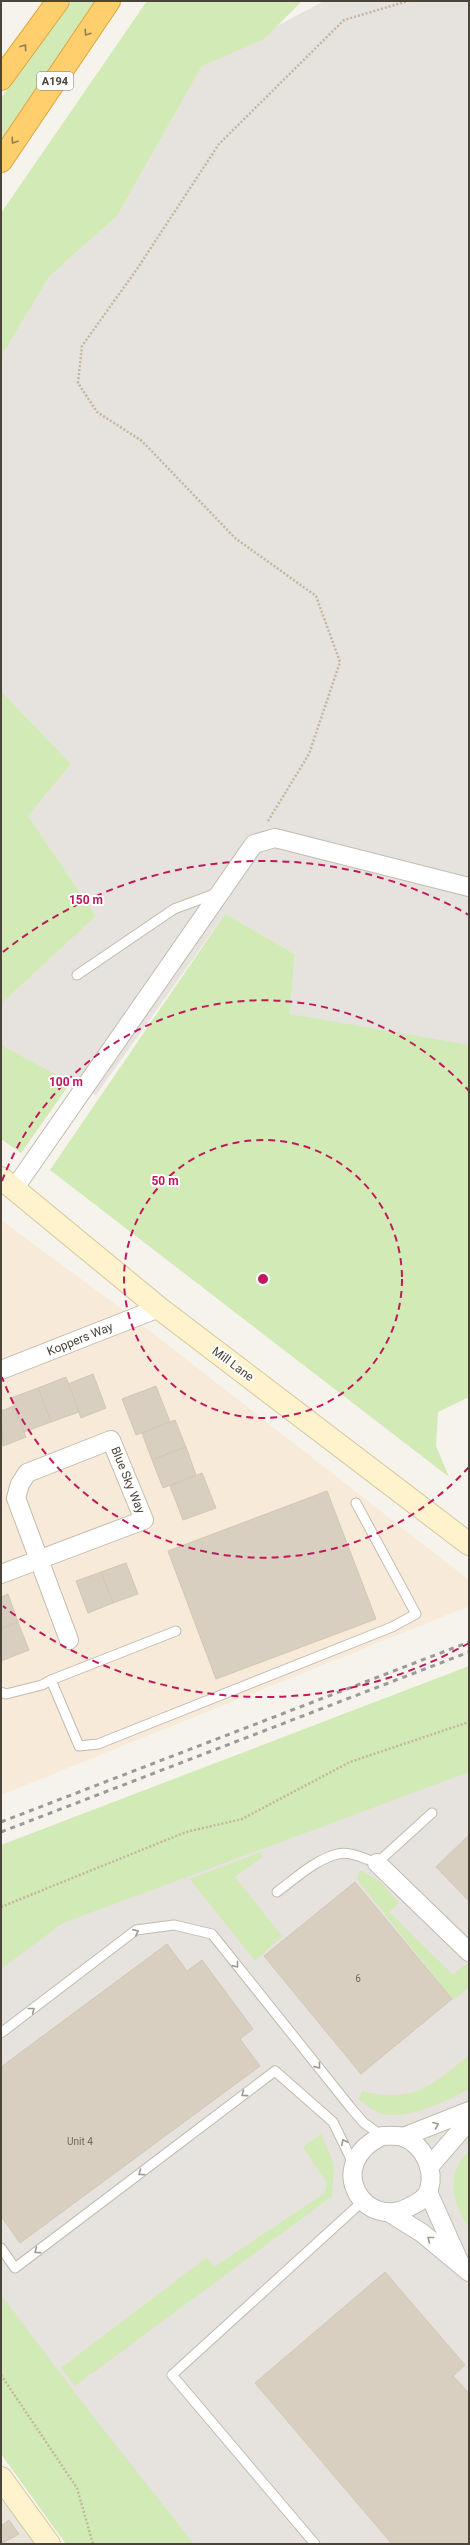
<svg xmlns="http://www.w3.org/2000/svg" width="470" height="2545" font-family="Roboto,sans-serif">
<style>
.residential{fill:#eae5da}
.commercial{fill:#f7ead8}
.industrial{fill:#e6e2dd}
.green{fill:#d2eab5}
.building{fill:#d8cfc1;stroke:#d3c7b4}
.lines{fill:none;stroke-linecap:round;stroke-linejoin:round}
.lane-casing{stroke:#c2bbae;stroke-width:11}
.street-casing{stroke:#c2bbae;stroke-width:20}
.secondary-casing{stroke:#d6c79b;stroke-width:24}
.highway-casing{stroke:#e0a43c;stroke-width:24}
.path{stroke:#c4b79f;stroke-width:2.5;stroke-dasharray:2 2;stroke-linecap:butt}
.lane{stroke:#fff;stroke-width:9}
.street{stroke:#fff;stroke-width:18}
.secondary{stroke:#fff3cd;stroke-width:22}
.highway{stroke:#ffcf6e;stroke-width:22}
.rail{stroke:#9a9a9a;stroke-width:3;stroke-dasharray:5 5;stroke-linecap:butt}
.oneway{stroke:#937c4e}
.oneway2{stroke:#9c9892}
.ring{fill:none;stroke:#c2185b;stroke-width:2;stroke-dasharray:7 5}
.labels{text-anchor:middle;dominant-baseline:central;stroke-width:4;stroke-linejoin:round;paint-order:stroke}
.number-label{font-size:10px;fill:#6e675b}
.shield{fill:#fff;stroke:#817c74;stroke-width:1}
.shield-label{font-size:11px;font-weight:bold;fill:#4b4439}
.street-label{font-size:12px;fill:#4b4439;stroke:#fff}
.centre{fill:#c2185b;stroke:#fff;stroke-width:2}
.ring-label{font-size:12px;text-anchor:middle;font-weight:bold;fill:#c2185b;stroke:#fff;stroke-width:4;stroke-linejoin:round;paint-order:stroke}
</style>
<rect width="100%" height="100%" fill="#f6f3ec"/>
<polygon class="residential" points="1,2499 35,2544 1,2544"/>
<polygon class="commercial" points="1,1220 123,1310 469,1580 469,1606 1,1795"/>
<g class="industrial">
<polygon points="324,1 469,1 469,1055 290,1014 295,954 225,914 96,1095 1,1045 1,1004 96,916 28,816 71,764 1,691 1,357 49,277 117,216 202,66"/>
<polygon points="469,1726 469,2544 105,2544 1,2357 1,1911"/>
</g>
<g class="green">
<polygon points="72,1 95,1 1,140 1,98"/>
<polygon points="147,1 302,1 264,39 202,66 117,216 49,277 1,357 1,213"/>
<polygon points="1,691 71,764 28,816 96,916 1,1004"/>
<polygon points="225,914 295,954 290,1014 469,1045 469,1397 438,1412 436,1446 449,1477 50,1170"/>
<polygon points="1,1045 71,1082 21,1153 1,1139"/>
<polygon points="469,1666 469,1772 63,1923 1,1969 1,1845"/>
<polygon points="261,1852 262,1857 235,1877 282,1936 255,1961 190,1879"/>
<polygon points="360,1870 379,1881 399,1903 389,1912 453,1975 466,1964 469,1966 469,1987 453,2000 357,1879"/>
<path d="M469 2055V2089C449 2100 403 2122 380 2113 373 2111 366 2104 359 2099L362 2091C415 2104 431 2086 469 2055Z"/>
<polygon points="321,2134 334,2164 332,2196 75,2386 61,2368 207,2257 214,2267 325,2193 327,2183 303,2147"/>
<path d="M469 2151V2228C452 2203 445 2174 469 2151Z"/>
<polygon points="1,2295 91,2414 194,2544 66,2544 1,2454"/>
</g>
<g class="building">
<polygon points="93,1374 106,1408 81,1418 68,1384"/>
<polygon points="66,1377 79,1412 51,1422 38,1388"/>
<polygon points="156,1386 170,1422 136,1435 122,1399"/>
<polygon points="38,1388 51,1422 24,1432 11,1398"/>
<polygon points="14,1406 26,1437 3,1446 1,1411"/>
<polygon points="175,1420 186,1447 152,1460 142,1433"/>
<polygon points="186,1447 196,1475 163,1488 152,1460"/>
<polygon points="202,1473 216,1508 183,1520 170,1486"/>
<polygon points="327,1491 376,1619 216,1679 168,1551"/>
<polygon points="126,1563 138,1594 113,1603 101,1572"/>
<polygon points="101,1572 113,1603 88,1613 76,1581"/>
<polygon points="8,1594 18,1622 1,1629 1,1597"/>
<polygon points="18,1622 29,1650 1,1661 1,1629"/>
<polygon points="469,1835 469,1901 436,1867"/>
<polygon points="355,1882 452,1999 361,2074 264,1956"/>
<polygon points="167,1944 187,1971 202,1960 253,2029 240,2039 260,2066 20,2243 1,2216 1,2067"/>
<polygon points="385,2272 465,2365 453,2376 469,2393 469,2544 392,2544 255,2383"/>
<polygon points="9,2520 19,2534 1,2544 1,2526"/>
</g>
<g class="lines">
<defs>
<g id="lane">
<polyline points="77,975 174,909 217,893"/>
<polyline points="51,1680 176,1631"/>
<polyline points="1,1692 6,1694 42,1685 51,1680 79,1746 98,1744 392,1627 416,1614 356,1503"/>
<path d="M277 1892C296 1878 316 1859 338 1854 350 1851 366 1859 377 1863L432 1813"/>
<polyline points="1,2033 136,1930 174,1925 212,1934 351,2108 364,2123 382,2136"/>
<polyline points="1,2248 15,2268 275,2071 333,2122 353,2163"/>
<polyline points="315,2544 172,2375 363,2201"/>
</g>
<g id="street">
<polyline points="14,1189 254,844 275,838 469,887"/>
<polyline points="1,1370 159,1308"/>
<polyline points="1,1574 144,1520 111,1440 27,1473 20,1484 16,1498 69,1640"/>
<polyline points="377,1863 469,1952"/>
<path d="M382 2136C389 2136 398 2135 403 2137 424 2145 435 2170 429 2190 427 2197 418 2203 411 2206 365 2233 322 2165 382 2136Z"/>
<polyline points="403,2137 469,2111"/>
<polyline points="429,2167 469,2121"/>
<polyline points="428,2192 459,2261"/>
<polyline points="390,2213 422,2233 469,2272"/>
</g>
<g id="secondary">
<polyline points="1,1178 159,1308 469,1544"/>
<polyline points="1,2478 49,2544"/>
</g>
<g id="highway">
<polyline points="1,79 58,1"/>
<polyline points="1,161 109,1"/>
</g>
</defs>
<use href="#lane" class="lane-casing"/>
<use href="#street" class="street-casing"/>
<use href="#secondary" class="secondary-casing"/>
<use href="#highway" class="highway-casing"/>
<g class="path">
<polyline points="268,821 309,754 340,662 316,596 235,538 142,441 97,412 78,383 82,346 137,269 219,144 344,20 408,1"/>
<polyline points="1,1907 186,1832 242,1819 350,1762 469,1722"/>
<polyline points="1,2375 77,2488 93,2544"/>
</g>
<use href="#lane" class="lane"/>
<use href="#street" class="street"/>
<use href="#secondary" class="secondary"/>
<use href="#highway" class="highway"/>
<g class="rail">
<polyline points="1,1822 469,1642"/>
<polyline points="1,1832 469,1652"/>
</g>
</g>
<defs><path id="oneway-chevron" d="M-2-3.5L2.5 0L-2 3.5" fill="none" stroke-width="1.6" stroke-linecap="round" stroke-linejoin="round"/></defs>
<g class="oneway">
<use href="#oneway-chevron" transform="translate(87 33) rotate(124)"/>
<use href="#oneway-chevron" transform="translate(24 47) rotate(-54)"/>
<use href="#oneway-chevron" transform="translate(14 141) rotate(124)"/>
</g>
<g class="oneway2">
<use href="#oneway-chevron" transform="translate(136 1932) rotate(-24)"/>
<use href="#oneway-chevron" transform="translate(236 1965) rotate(51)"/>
<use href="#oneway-chevron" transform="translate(32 2010) rotate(-38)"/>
<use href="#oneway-chevron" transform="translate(318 2066) rotate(51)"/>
<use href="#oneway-chevron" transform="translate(244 2094) rotate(143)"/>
<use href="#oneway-chevron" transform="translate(436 2125) rotate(-22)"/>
<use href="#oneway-chevron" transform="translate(344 2142) rotate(-117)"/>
<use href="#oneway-chevron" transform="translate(141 2173) rotate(143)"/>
<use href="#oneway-chevron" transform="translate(430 2239) rotate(-142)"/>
<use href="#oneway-chevron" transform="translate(37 2251) rotate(143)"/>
</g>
<g class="ring">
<circle cx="263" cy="1279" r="139"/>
<path d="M469 1467A279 279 0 0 1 2 1377M2 1181A279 279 0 0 1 469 1091"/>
<path d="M469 1643A418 418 0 0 1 3 1606M3 952A418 418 0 0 1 469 915"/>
</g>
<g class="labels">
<g class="number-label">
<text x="358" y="1978">6</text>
<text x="80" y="2141">Unit 4</text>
</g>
<rect class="shield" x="37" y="72" width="36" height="18" rx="3"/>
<g class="shield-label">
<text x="55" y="81">A194</text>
</g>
<g class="street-label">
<text transform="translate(80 1339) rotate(-22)">Koppers Way</text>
<text transform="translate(233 1364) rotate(37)">Mill Lane</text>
<text transform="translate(128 1480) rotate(68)">Blue Sky Way</text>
</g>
</g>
<circle cx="263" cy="1279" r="6" class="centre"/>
<g class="ring-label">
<text x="86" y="904">150 m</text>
<text x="66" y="1086">100 m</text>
<text x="165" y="1185">50 m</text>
</g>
<rect width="470" height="2545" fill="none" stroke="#4b4439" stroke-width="4"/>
</svg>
